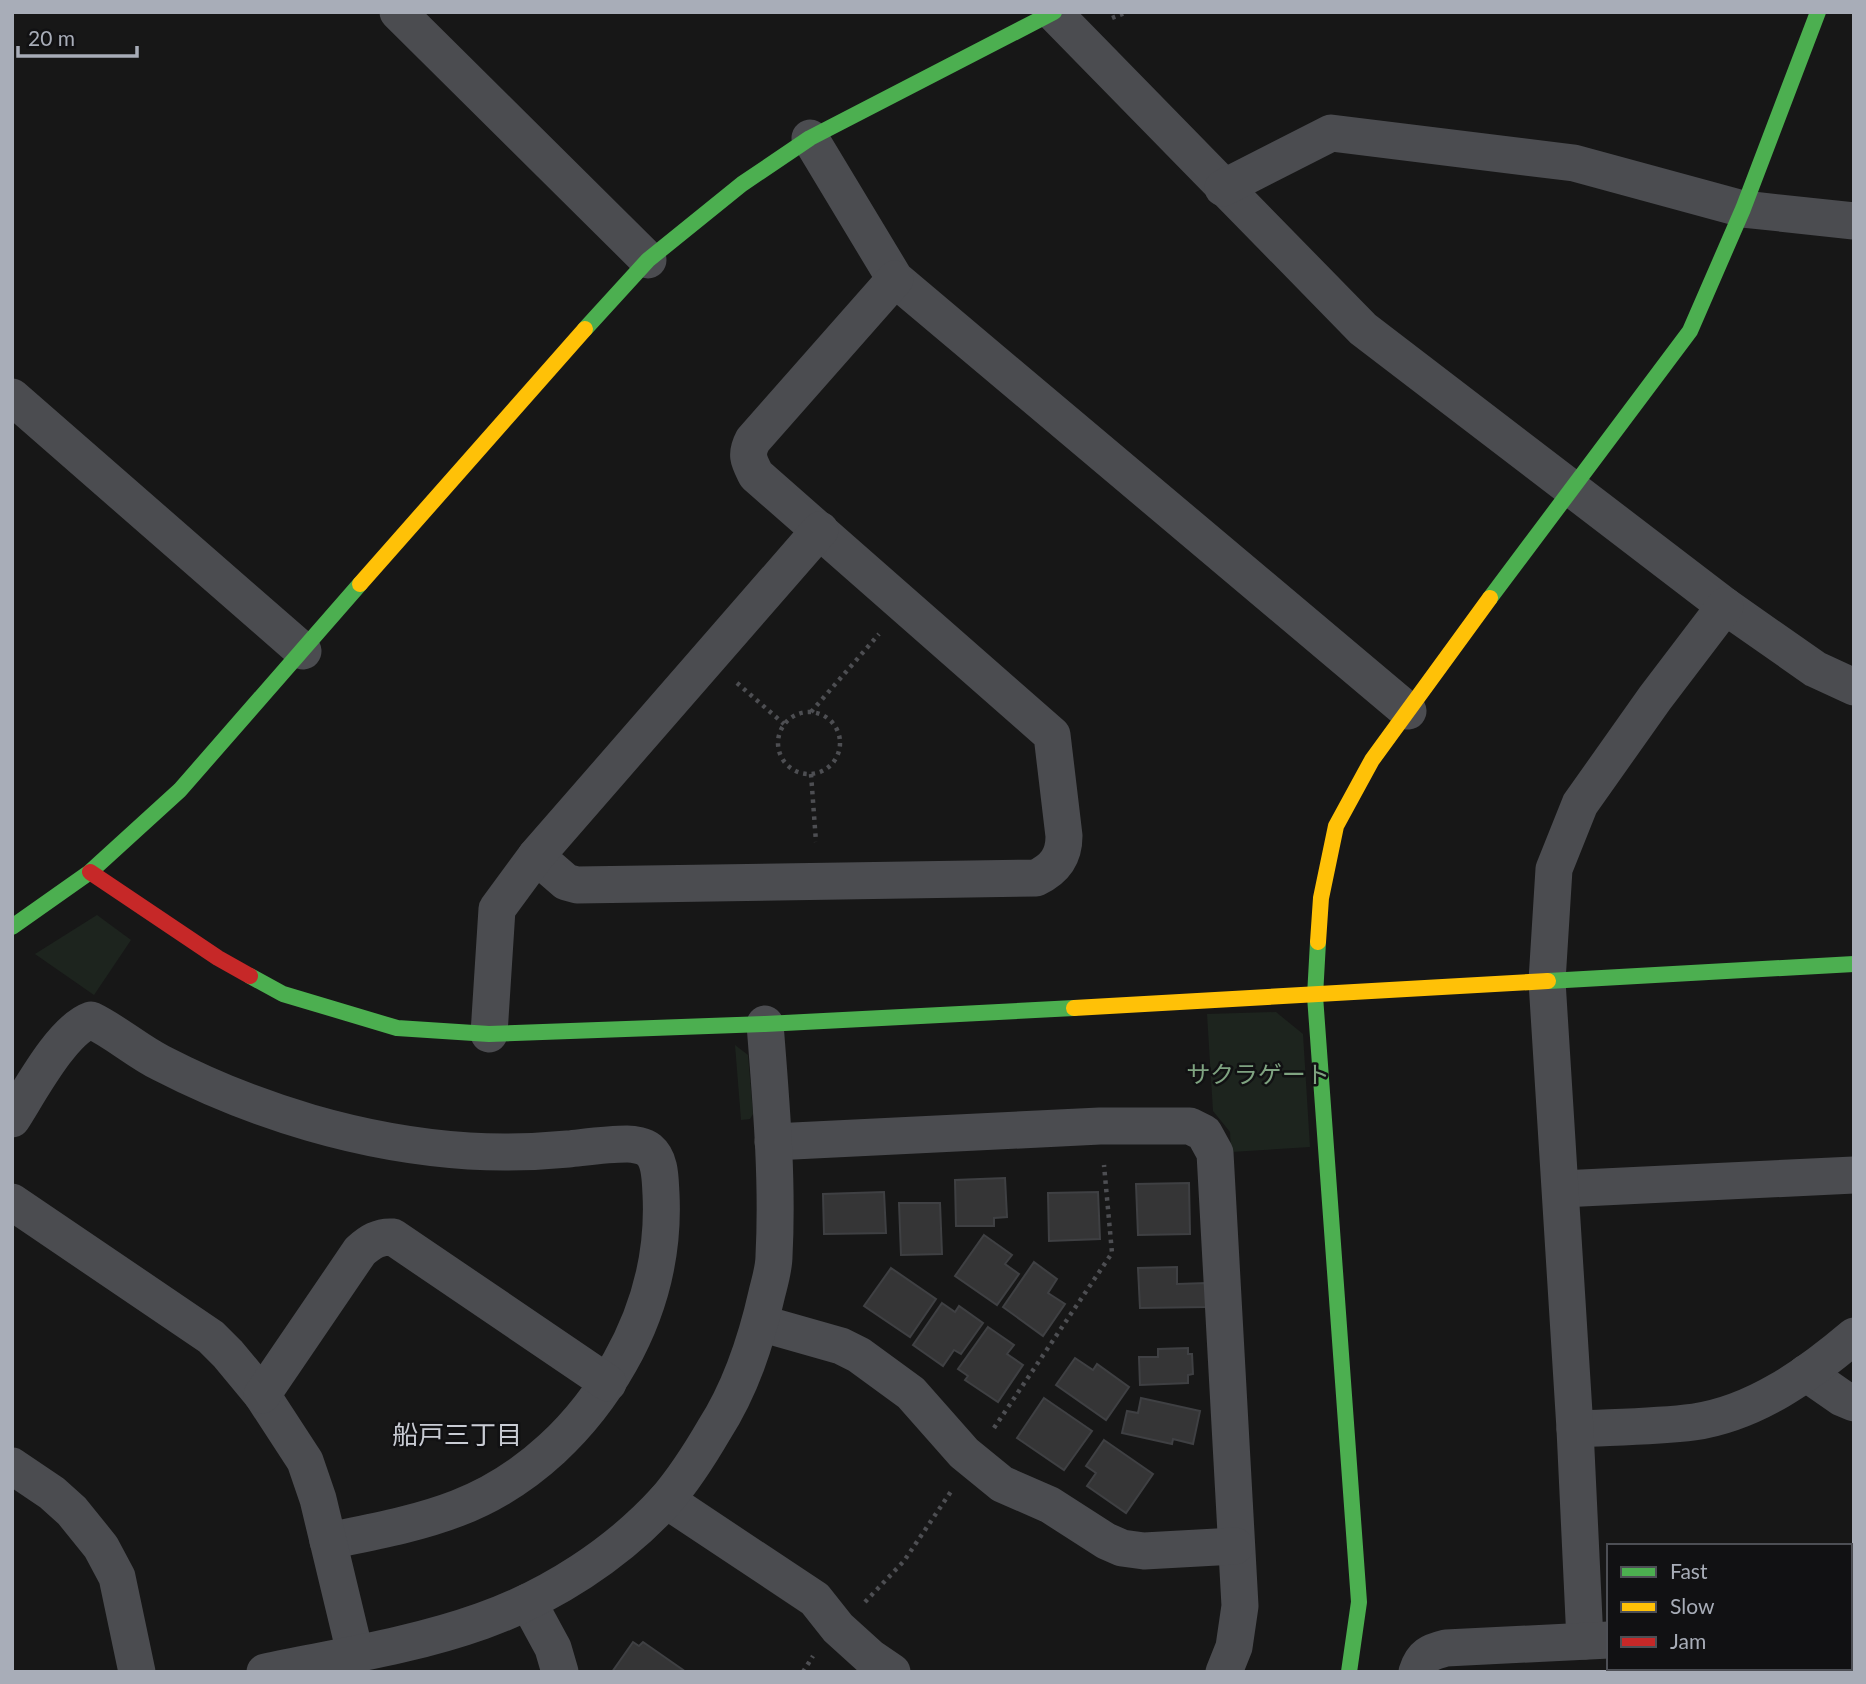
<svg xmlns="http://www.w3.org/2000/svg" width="1866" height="1684" font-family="Lato,'Noto Sans JP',sans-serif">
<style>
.green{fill:#1d241e}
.building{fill:#353536;stroke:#3f4043;stroke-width:2}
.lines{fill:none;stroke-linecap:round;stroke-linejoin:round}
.path{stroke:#4d4e52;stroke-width:4.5;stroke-dasharray:3.5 5;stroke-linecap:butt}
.street{stroke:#4b4c50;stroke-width:37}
.fast{stroke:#4caf50;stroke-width:16}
.slow{stroke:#ffc107;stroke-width:16}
.jam{stroke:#c62828;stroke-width:16}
.labels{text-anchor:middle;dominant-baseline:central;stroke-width:5;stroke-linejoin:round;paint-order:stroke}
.park-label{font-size:24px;fill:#7fa381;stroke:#111113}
.neighbourhood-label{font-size:26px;fill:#c9ccd4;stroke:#111113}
</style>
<rect width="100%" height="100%" fill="#171717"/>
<g class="green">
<polygon points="97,915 131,940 94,995 35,954"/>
<polygon points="1276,1012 1303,1034 1310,1147 1231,1152 1230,1132 1213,1111 1207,1014"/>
<polygon points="735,1045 748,1055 753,1114 750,1119 741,1120"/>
</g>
<g class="building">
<polygon points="1005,1178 1007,1217 994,1218 994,1226 956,1226 955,1180"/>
<polygon points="1189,1183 1190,1234 1138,1235 1136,1184"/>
<polygon points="884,1192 886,1233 824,1234 823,1194"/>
<polygon points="1098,1192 1100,1239 1049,1241 1048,1193"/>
<polygon points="899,1203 940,1203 942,1254 901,1255"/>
<polygon points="984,1235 1012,1255 1005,1264 1019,1274 997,1305 955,1276"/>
<polygon points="1034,1262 1057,1279 1048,1293 1065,1304 1043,1336 1003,1307"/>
<polygon points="1177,1267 1177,1284 1206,1283 1206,1307 1140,1308 1138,1268"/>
<polygon points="891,1268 936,1299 910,1337 864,1306"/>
<polygon points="942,1303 955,1312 959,1306 983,1323 961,1354 954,1350 943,1366 913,1345"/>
<polygon points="988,1327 1014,1345 1007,1354 1023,1365 998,1402 965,1380 968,1376 958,1369"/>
<polygon points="1188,1348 1188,1354 1192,1354 1193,1374 1188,1375 1188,1383 1140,1385 1139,1357 1158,1357 1158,1349"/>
<polygon points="1075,1358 1093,1370 1097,1364 1129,1387 1106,1420 1056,1385"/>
<polygon points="1044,1398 1092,1431 1064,1470 1017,1438"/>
<polygon points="1141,1398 1200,1411 1193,1444 1173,1439 1172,1444 1122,1433 1127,1411 1138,1413"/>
<polygon points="1104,1440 1153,1474 1126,1513 1087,1486 1096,1473 1086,1466"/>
<polygon points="633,1642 639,1646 643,1642 686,1672 612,1672"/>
</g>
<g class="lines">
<g class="path">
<polyline points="1112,18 1127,12"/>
<polyline points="737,683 784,724"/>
<polyline points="811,712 879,634"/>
<circle cx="809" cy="743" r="31"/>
<polyline points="811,774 816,842"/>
<polyline points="994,1428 1112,1253 1104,1165"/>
<polyline points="865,1602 904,1561 952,1490"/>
<polyline points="803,1672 813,1656"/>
</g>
<g class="street">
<polyline points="398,12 648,260"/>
<polyline points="1053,12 1363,329 1725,606 1815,669 1854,687"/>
<polyline points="810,138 895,279 1408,711"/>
<polyline points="1223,188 1331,133 1574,163 1743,209 1854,221"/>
<polyline points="12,397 303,651"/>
<path d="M536 856 566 882 577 885 1036 878C1055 869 1064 857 1064 836L1052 735 756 475C749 461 745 455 753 440L895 279"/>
<polyline points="489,1034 497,909 536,856 820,530"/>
<path d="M12 1119C30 1091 62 1030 91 1020 116 1032 137 1051 161 1063 256 1112 362 1144 469 1151 502 1153 536 1152 568 1149 587 1147 608 1144 627 1144 634 1144 644 1146 649 1150 661 1160 660 1179 661 1194 664 1254 650 1309 620 1362 584 1426 528 1481 458 1508 417 1524 372 1532 328 1541"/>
<polyline points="773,1142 1100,1126 1190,1126 1204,1133 1215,1153 1240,1606 1234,1647 1224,1672"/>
<polyline points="1561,1189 1854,1175"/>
<polyline points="12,1202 211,1337 228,1354 262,1395 305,1461 318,1499 355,1653"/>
<polyline points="760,1323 841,1346 859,1355 911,1393 964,1453 1002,1484 1050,1505 1106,1541 1122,1548 1144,1551 1235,1546"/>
<polyline points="1806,1373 1842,1398 1854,1403"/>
<path d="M262 1395 360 1251C370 1242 379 1236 393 1237L608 1383"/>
<path d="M1575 1429C1615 1427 1655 1427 1694 1422 1755 1413 1808 1375 1854 1336"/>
<polyline points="12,1466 52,1493 72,1511 101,1547 117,1577 137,1672"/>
<polyline points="666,1500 815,1599 838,1628 870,1657 892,1672"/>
<polyline points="528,1602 553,1648 560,1672"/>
<polyline points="1850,1630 1854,1630"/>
<polyline points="1585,1641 1575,1429 1547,981 1554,869 1580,804 1655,698 1725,606"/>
<path d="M265 1672C337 1657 412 1646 482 1621 550 1597 617 1554 666 1500 684 1479 700 1454 714 1430 741 1388 756 1342 767 1293 770 1281 774 1268 774 1256 778 1179 771 1101 765 1024"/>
<path d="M1417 1672C1422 1655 1430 1652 1446 1648L1609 1640"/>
</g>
<g class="fast">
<polyline points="585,329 648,260 742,184 810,138 1054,12"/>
<polyline points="1490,598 1690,331 1743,209 1818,12"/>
<polyline points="12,927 90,872 180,790 360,584"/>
<polyline points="1318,942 1315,996 1359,1602 1349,1672"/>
<polyline points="250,976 283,994 397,1028 489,1034 765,1024 1074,1008"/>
<polyline points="1548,981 1854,964"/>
</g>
<g class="slow">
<polyline points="360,584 585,329"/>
<polyline points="1318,942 1321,898 1336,826 1372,760 1490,598"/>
<polyline points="1074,1008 1548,981"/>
</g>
<polyline class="jam" points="90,872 218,958 250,976"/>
</g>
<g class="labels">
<g class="park-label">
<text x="1258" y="1073">サクラゲート</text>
</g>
<g class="neighbourhood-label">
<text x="457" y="1434">船戸三丁目</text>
</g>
</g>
<rect width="1866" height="1684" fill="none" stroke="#a8adb8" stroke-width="28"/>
<rect x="1607" y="1544" width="245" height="126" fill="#111113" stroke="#4d4f55" stroke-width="2"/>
<rect x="1621" y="1567" width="35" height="10" fill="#4caf50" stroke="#4d4f55" stroke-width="2"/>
<text x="1670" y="1579" font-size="21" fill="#a8adb8">Fast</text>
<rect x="1621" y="1602" width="35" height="10" fill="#ffc107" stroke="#4d4f55" stroke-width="2"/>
<text x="1670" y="1614" font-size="21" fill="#a8adb8">Slow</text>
<rect x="1621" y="1637" width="35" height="10" fill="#c62828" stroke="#4d4f55" stroke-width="2"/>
<text x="1670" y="1649" font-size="21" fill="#a8adb8">Jam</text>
<path d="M18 46v10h119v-10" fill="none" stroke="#a8adb8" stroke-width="3.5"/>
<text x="28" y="46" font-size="21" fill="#a8adb8" stroke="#111113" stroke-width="5" paint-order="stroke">20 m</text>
</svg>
